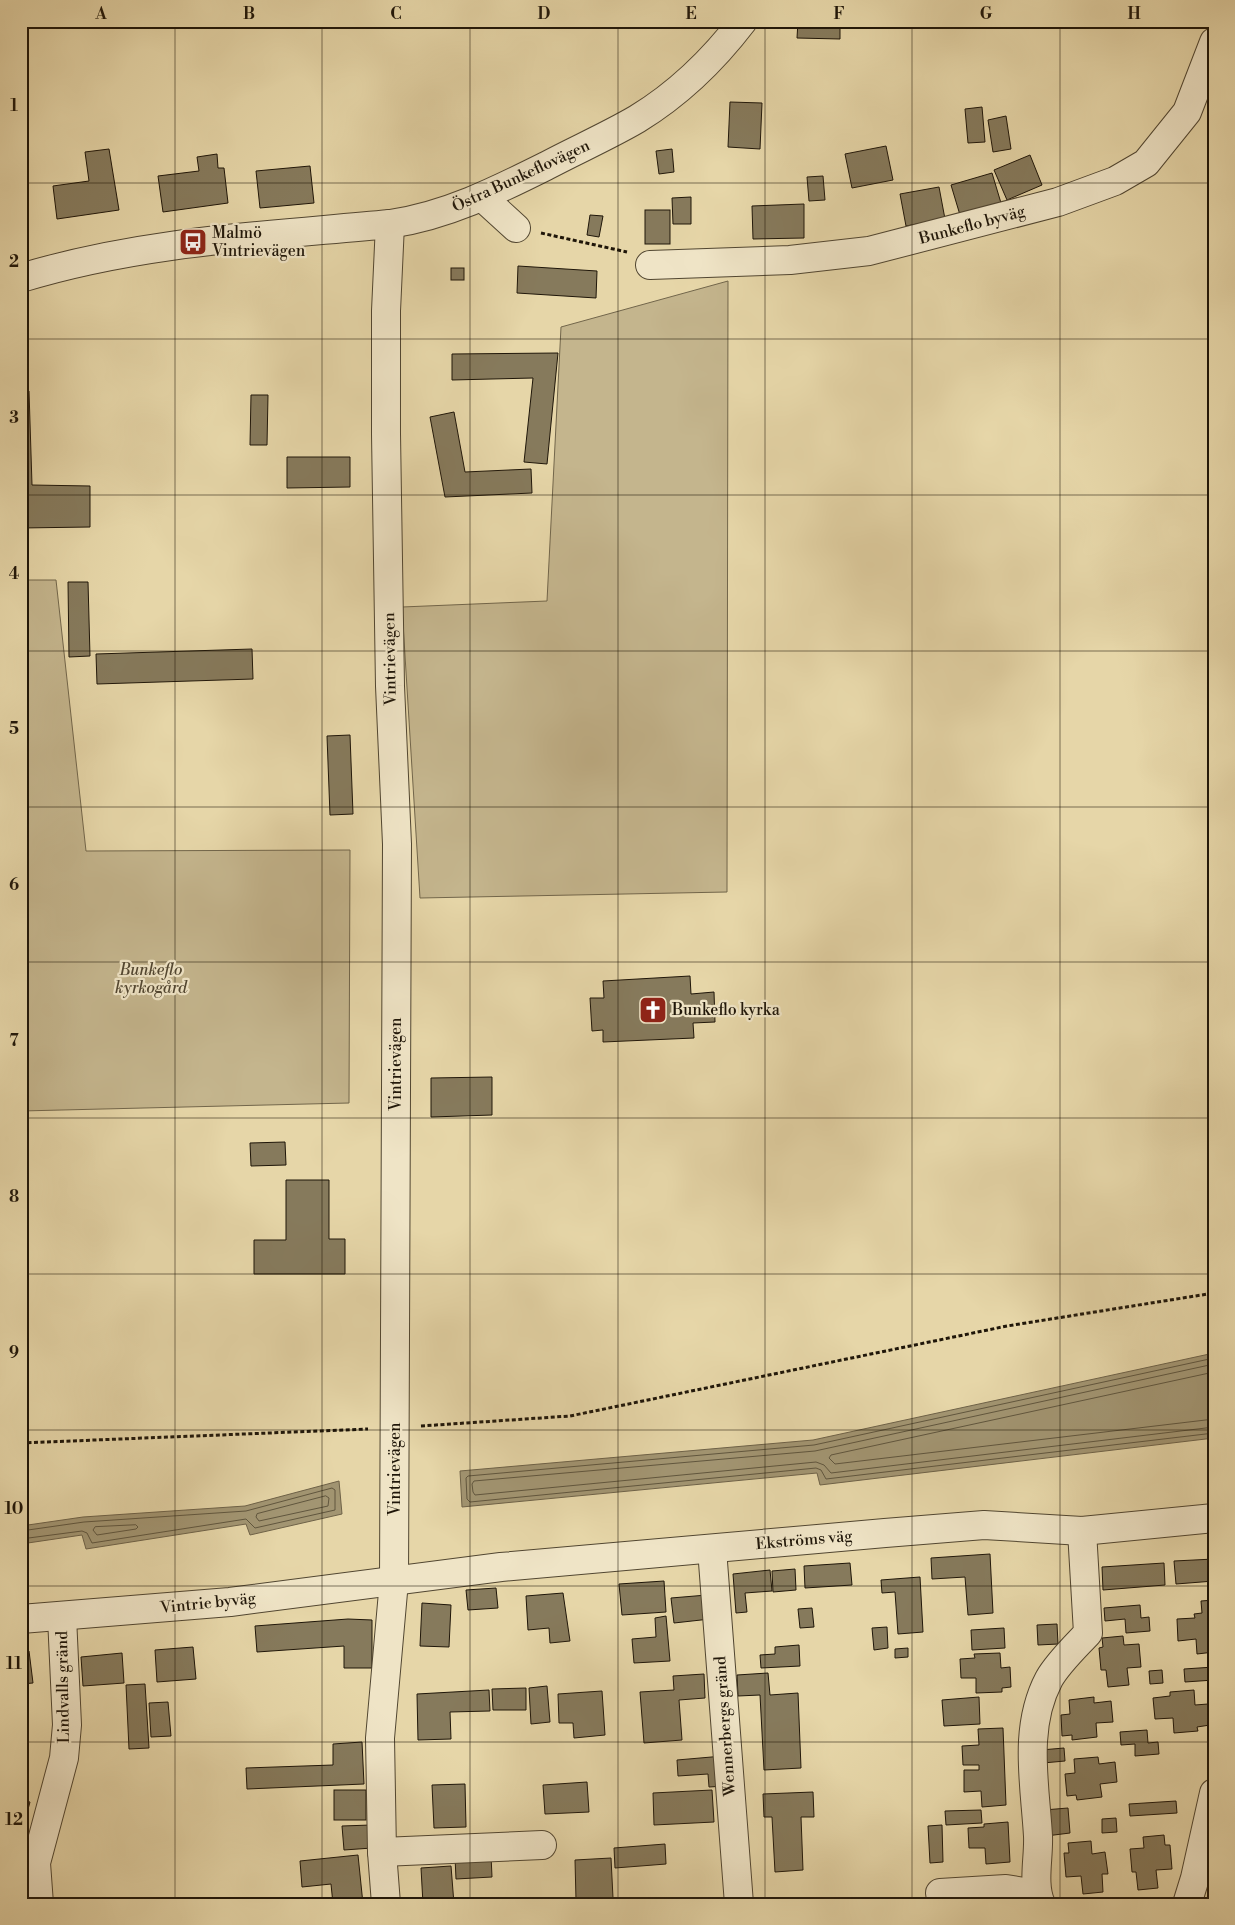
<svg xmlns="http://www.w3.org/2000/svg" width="1235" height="1925" font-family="'Libre Bodoni',serif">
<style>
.green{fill:#c4b58d;stroke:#72664b}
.water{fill:#a29572;stroke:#6e6248}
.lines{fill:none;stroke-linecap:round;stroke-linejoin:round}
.shore{stroke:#60563e;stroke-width:1}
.building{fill:#867a5c;stroke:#1f1609}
.minor-casing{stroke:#514631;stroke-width:30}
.path{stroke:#1f1609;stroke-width:3;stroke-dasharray:4 2.5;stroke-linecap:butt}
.minor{stroke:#efe4c6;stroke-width:28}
.grid{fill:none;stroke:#1f1609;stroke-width:1;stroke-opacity:0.55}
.labels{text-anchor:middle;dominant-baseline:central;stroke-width:4.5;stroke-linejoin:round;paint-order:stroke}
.street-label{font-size:16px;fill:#1f1609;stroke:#efe4c6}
.poi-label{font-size:16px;fill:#1f1609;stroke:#efe4c6;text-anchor:start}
.park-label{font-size:16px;font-style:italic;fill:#514631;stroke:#efe4c6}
.neatline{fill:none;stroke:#1f1609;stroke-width:2}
.grid-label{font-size:16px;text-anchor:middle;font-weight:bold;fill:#1f1609}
</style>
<rect width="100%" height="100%" fill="#e6d6a8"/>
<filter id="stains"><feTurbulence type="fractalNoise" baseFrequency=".004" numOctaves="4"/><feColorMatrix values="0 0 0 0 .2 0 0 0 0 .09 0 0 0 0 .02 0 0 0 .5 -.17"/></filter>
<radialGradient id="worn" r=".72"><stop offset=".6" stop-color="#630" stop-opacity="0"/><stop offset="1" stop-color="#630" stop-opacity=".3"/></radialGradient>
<g class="green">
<polygon points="728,281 727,892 420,898 402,607 547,601 561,327"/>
<polygon points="21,580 56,580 86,851 350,850 349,1103 21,1111"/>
</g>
<g class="water">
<polygon points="1214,1353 1214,1438 820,1485 817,1473 462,1507 460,1471 813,1440"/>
<polygon points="339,1481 342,1514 250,1535 246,1524 86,1549 82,1535 21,1544 21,1526 83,1517 245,1506"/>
</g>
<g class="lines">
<g class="shore">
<polyline points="1214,1358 814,1445 468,1476 466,1478 467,1499 470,1502 816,1468 821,1470 826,1479 1214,1433"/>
<polyline points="1214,1364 815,1451 474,1481 472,1484 473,1492 475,1495 816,1462 824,1465 831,1473 1214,1427"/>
<polyline points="1214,1372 831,1455 829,1458 835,1464 1214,1419"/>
<polygon points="326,1496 329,1498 328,1506 259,1521 256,1517 257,1514"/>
<polygon points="136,1525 138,1527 136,1529 97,1535 93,1530 95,1527"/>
<polyline points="21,1531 84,1522 246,1511 332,1488 335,1490 335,1510 255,1528 246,1519 92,1543 87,1533 82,1531 21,1539"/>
</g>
</g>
<g class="building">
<polygon points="798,21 840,21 840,39 797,38"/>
<polygon points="730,102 762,103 760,149 728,147"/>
<polygon points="982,107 985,142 968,143 965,109"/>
<polygon points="1006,116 1011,149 993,152 988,120"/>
<polygon points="886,146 893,180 852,188 845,154"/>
<polygon points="109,149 119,210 57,219 53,186 89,181 85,152"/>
<polygon points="672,149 674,172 659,174 656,151"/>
<polygon points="217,154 218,168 224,168 228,203 163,212 158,176 199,171 197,157"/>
<polygon points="1030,155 1042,185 1007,200 994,170"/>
<polygon points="310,166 314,203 260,208 256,171"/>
<polygon points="992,173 1001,203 960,215 951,185"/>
<polygon points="823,176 825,200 809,201 807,177"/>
<polygon points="939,187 945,219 906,226 900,194"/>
<polygon points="691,197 691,224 673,224 672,198"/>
<polygon points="804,204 804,238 753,239 752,206"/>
<rect x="645" y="210" width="25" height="34"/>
<polygon points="590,215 603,216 599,237 587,235"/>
<polygon points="518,266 597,271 596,298 517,293"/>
<rect x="451" y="268" width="13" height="12"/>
<polygon points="558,353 547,464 524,462 533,378 452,380 452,354"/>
<polygon points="21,391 29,391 32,485 90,486 90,527 21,528"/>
<polygon points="251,395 268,395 267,445 250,445"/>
<polygon points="454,412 465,472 531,469 532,493 445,497 430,417"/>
<polygon points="287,457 350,457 350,487 287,488"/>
<polygon points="68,582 88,582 90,656 69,657"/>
<polygon points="252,649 253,679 97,684 96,654"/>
<polygon points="350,735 353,814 330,815 327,736"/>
<polygon points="690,976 691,994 714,992 715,1022 693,1023 694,1038 603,1042 603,1030 592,1031 590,998 604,998 603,981"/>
<polygon points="492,1077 492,1115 431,1117 431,1078"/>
<polygon points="285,1142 286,1165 251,1166 250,1143"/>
<polygon points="286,1180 329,1180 329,1239 345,1239 345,1274 254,1274 254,1240 286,1240"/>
<polygon points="990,1554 993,1613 968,1615 965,1577 932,1579 931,1558"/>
<polygon points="1214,1559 1214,1581 1176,1584 1174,1561"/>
<polygon points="850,1563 852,1585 805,1588 804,1566"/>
<polygon points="1164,1563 1165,1585 1103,1590 1102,1567"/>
<polygon points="795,1569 796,1590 773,1592 772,1571"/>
<polygon points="770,1570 772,1591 745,1593 747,1612 736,1613 733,1574"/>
<polygon points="920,1577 923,1632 898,1634 895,1592 882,1593 881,1580"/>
<polygon points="664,1581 666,1612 622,1615 619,1584"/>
<polygon points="496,1588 498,1608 468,1610 466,1590"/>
<polygon points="563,1593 570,1641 550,1643 549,1628 528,1630 526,1596"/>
<polygon points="707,1595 710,1619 674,1623 671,1598"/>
<polygon points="1214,1600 1214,1652 1197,1654 1196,1639 1178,1641 1177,1619 1195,1618 1194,1614 1202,1613 1201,1601"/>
<polygon points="422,1603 451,1605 449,1647 420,1646"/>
<polygon points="1140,1605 1141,1618 1149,1617 1150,1631 1126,1633 1125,1619 1105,1621 1104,1608"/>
<polygon points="812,1608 814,1627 800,1628 798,1609"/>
<polygon points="666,1616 670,1661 634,1663 632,1639 656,1637 655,1618"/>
<polygon points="348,1619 372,1620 372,1668 344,1668 344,1646 257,1652 255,1626"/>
<polygon points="1057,1624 1058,1644 1038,1645 1037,1625"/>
<polygon points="887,1627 888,1648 874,1650 872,1628"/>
<polygon points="1004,1628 1005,1648 972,1650 971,1630"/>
<polygon points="1123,1636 1124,1645 1139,1644 1141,1667 1127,1668 1129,1685 1108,1687 1106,1670 1101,1670 1099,1648 1103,1647 1102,1638"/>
<polygon points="799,1645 800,1666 761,1668 760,1655 775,1654 775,1647"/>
<polygon points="193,1647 196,1679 157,1682 155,1650"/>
<polygon points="908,1648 908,1657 895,1658 895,1649"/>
<polygon points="21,1651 29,1651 33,1683 21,1684"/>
<polygon points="122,1653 124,1683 83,1686 81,1657"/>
<polygon points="1000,1653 1001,1668 1010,1667 1011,1687 1002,1688 1002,1692 976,1693 976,1678 961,1678 960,1659 975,1658 974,1654"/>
<polygon points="1214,1667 1214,1680 1185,1682 1184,1669"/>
<polygon points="1162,1670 1163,1683 1150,1684 1149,1671"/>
<polygon points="768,1673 770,1695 798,1693 801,1768 764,1770 760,1695 738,1696 737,1675"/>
<polygon points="704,1674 705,1698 679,1700 682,1740 644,1743 640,1692 674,1690 673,1676"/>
<polygon points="145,1684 149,1748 129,1749 126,1685"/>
<polygon points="547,1686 550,1722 531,1724 529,1688"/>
<polygon points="526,1688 526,1710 493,1710 492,1689"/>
<polygon points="489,1690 490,1711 450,1712 451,1739 418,1740 417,1694"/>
<polygon points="1194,1690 1195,1705 1208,1704 1210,1725 1197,1727 1198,1731 1174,1733 1173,1718 1155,1719 1153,1698 1170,1696 1170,1692"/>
<polygon points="602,1691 605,1735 574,1738 573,1723 559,1723 558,1694"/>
<polygon points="979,1697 980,1724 944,1726 942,1700"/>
<polygon points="1094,1697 1094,1703 1111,1701 1113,1722 1096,1723 1097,1737 1072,1740 1072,1735 1062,1736 1061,1715 1070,1714 1069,1700"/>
<polygon points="168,1702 171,1736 151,1737 149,1703"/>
<polygon points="1003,1728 1006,1805 982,1807 981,1791 964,1792 964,1770 979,1770 979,1765 963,1765 962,1746 979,1745 978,1729"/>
<polygon points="1147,1730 1148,1743 1158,1742 1159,1754 1135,1756 1135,1744 1121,1745 1120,1732"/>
<polygon points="362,1742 364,1784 247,1789 246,1768 333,1765 333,1744"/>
<polygon points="1064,1748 1065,1761 1043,1763 1041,1750"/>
<polygon points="723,1756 725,1786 709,1787 708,1774 678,1776 677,1760"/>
<polygon points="1098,1757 1099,1764 1115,1762 1117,1782 1100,1784 1102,1797 1077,1800 1076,1795 1067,1796 1065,1774 1075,1773 1074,1759"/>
<polygon points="587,1782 589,1812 545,1814 543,1785"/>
<polygon points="465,1784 466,1827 434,1828 432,1785"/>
<rect x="334" y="1790" width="32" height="30"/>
<polygon points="712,1790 714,1822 654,1825 653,1793"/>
<polygon points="813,1792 814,1817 801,1817 803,1870 775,1872 772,1817 764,1817 763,1794"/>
<polygon points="21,1800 30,1802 21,1835"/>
<polygon points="1176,1801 1177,1813 1130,1816 1129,1804"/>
<polygon points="1068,1808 1070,1833 1046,1836 1044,1810"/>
<polygon points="981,1810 982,1823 946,1825 945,1811"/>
<polygon points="1116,1818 1117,1832 1102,1833 1102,1819"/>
<polygon points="1008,1822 1010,1862 986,1864 985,1848 969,1848 968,1828 984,1827 984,1824"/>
<polygon points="371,1825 372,1848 344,1850 342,1826"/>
<polygon points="942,1825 943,1862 930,1863 928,1826"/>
<polygon points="1164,1835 1165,1845 1170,1845 1172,1869 1156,1870 1158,1888 1138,1890 1136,1872 1132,1872 1130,1849 1144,1848 1143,1837"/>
<polygon points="1091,1841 1092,1854 1105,1852 1108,1874 1102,1874 1103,1892 1083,1894 1081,1876 1066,1877 1064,1853 1069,1853 1068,1843"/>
<polygon points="665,1844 666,1864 615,1868 614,1848"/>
<polygon points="358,1855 363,1904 333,1904 331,1884 302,1887 300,1861"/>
<polygon points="491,1855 492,1877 456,1879 455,1857"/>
<polygon points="611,1858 613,1898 576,1900 575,1860"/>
<polygon points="451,1866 454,1904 423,1904 421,1868"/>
</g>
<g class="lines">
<defs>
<g id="minor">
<polyline points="482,197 516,228"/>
<polyline points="650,265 790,260 869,251 1058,202 1115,181 1146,163 1187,112 1214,42"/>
<path d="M21 278C142 241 265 236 390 224 446 216 496 191 546 166 576 150 608 136 637 119 678 94 714 59 743 21"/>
<polyline points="712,1549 739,1904"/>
<polyline points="21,1619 230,1602 501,1567 885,1533 984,1525 1082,1531 1214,1518"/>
<polyline points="382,1852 542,1845"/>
<polyline points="940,1893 1006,1889 1036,1894"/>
<polyline points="39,1904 36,1863 64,1758 67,1725 62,1617"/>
<polyline points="386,1904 382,1852 380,1738 394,1581 397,844 390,686 386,434 386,311 390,224"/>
<path d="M1041 1904C1032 1884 1039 1858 1038 1836 1035 1784 1023 1728 1049 1679 1058 1663 1075 1647 1088 1633L1082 1531"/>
<polyline points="1187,1904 1195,1878 1214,1793"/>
</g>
</defs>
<use href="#minor" class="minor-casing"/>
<g class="path">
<polyline points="541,233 627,252"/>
<polyline points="421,1426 570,1416 1007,1326 1214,1293"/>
<polyline points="21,1443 368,1429"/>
</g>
<use href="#minor" class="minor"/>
</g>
<path class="grid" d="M175 21V1904M322 21V1904M470 21V1904M618 21V1904M765 21V1904M912 21V1904M1060 21V1904M21 183H1214M21 339H1214M21 495H1214M21 651H1214M21 807H1214M21 962H1214M21 1118H1214M21 1274H1214M21 1430H1214M21 1586H1214M21 1742H1214"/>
<defs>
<symbol id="bus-square" viewBox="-11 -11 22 22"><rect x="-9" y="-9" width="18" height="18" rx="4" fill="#8f2418" stroke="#efe4c6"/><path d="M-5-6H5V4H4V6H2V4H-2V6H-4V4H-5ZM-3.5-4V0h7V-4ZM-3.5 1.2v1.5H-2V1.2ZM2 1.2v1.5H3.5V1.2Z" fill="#fff"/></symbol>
<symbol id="church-square" viewBox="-11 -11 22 22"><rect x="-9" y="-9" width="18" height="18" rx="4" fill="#8f2418" stroke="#efe4c6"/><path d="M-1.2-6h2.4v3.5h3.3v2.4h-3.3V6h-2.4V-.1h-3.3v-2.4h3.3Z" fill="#fff"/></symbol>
</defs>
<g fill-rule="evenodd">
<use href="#bus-square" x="177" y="226" width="32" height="32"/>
<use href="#church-square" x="637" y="994" width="32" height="32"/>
</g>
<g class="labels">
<g class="street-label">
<text transform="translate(521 176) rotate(-25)">Östra Bunkeflovägen</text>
<text transform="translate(972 225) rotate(-15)">Bunkeflo byväg</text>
<text transform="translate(390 659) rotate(-91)">Vintrievägen</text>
<text transform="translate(396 1064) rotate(-90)">Vintrievägen</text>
<text transform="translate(395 1469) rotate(-90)">Vintrievägen</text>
<text transform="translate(804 1540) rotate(-5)">Ekströms väg</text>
<text transform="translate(208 1603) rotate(-6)">Vintrie byväg</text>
<text transform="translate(63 1687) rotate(-91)">Lindvalls gränd</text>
<text transform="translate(725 1726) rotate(-94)">Wennerbergs gränd</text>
</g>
<g class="poi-label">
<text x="212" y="233">Malmö<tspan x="212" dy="18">Vintrievägen</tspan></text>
<text x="672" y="1010">Bunkeflo kyrka</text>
</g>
<g class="park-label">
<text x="151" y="970">Bunkeflo<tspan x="151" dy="18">kyrkogård</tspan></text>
</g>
</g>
<rect width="1235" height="1925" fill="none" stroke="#e6d6a8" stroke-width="55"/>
<rect x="28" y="28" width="1180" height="1870" class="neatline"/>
<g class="grid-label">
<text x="101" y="19">A</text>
<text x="249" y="19">B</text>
<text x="396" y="19">C</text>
<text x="544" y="19">D</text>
<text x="691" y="19">E</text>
<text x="839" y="19">F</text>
<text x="986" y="19">G</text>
<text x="1134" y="19">H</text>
<text x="14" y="111">1</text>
<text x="14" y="267">2</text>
<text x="14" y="423">3</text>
<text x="14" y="579">4</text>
<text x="14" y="734">5</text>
<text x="14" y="890">6</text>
<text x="14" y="1046">7</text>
<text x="14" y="1202">8</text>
<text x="14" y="1358">9</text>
<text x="14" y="1514">10</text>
<text x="14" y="1669">11</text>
<text x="14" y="1825">12</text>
</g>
<rect width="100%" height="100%" filter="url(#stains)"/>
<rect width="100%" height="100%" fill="url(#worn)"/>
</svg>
